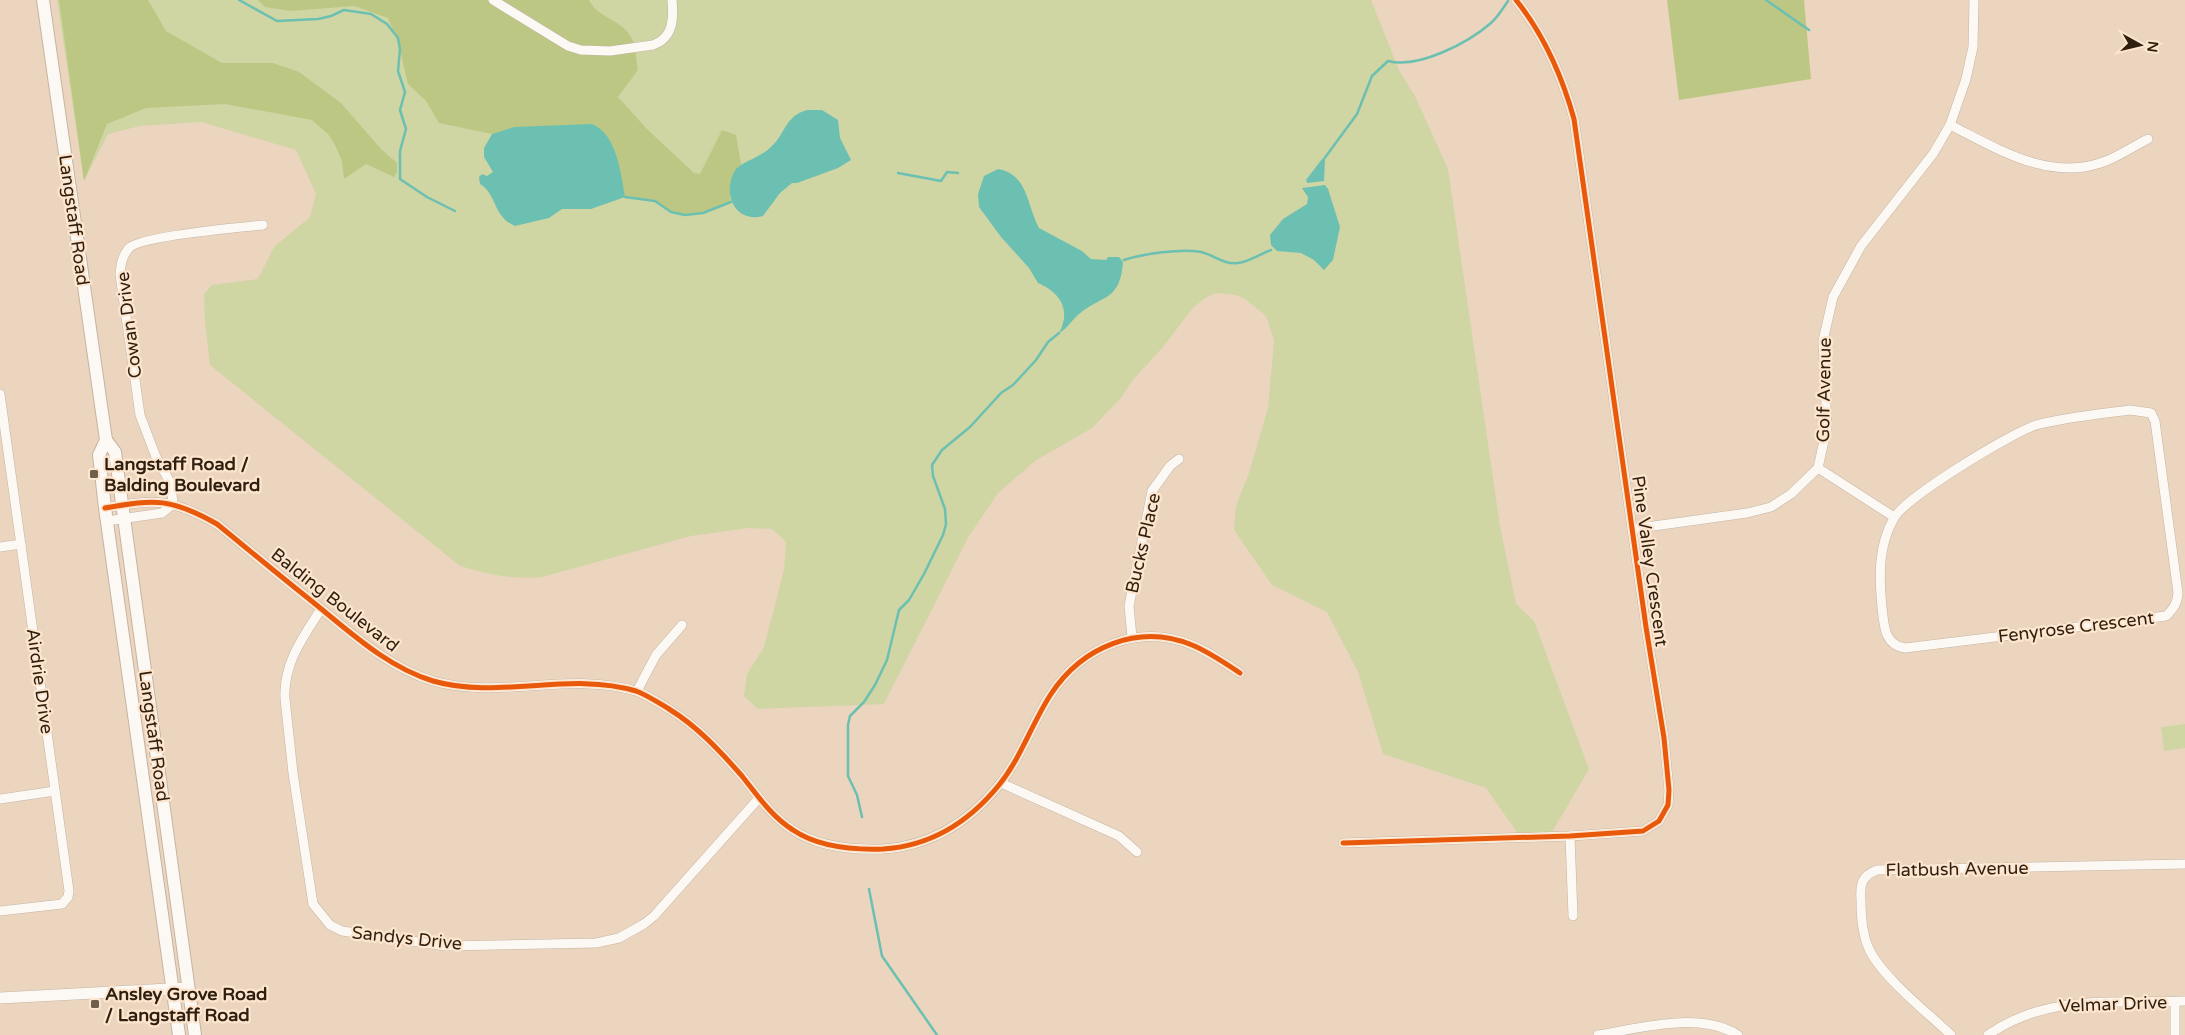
<svg xmlns="http://www.w3.org/2000/svg" width="2185" height="1035" font-family="'Varela Round',sans-serif">
<style>
.green{fill:#d0d5a4}
.forest{fill:#bdc784}
.water{fill:#6cc0b1}
.lines{fill:none;stroke-linecap:round;stroke-linejoin:round}
.stream{stroke:#6cc0b1;stroke-width:2.5}
.minor-casing{stroke:#c5b4a3;stroke-width:10}
.tertiary-casing{stroke:#c5b4a3;stroke-width:12}
.secondary-casing{stroke:#c5b4a3;stroke-width:14}
.minor{stroke:#fcf9f5;stroke-width:9}
.tertiary{stroke:#fcf9f5;stroke-width:11}
.secondary{stroke:#fcf9f5;stroke-width:12}
.cycleway-casing{stroke:#fee5ce;stroke-width:8}
.cycleway{stroke:#e8590c;stroke-width:5}
.poi-dot{fill:#705f4d;stroke:#fee5ce;stroke-width:2}
.labels{text-anchor:middle;dominant-baseline:central;stroke-width:4.5;stroke-linejoin:round;paint-order:stroke}
.street-label{font-size:18px;fill:#2e1f10;stroke:#fee5ce}
.poi-label{font-size:18px;font-weight:bold;fill:#2e1f10;stroke:#fee5ce;text-anchor:start}
</style>
<rect width="100%" height="100%" fill="#ebd5bf"/>
<g class="green">
<path d="M57 0H1371L1399 70 1415 96 1448 169 1500 526 1516 604 1534 621 1589 769 1552 832 1521 838 1486 788 1383 754 1358 672 1327 612 1272 585 1234 530 1236 506 1249 473 1268 408 1274 340 1266 316 1245 299 1236 295 1216 293 1205 298 1192 309 1163 347 1132 381 1121 398 1092 428 1035 461 998 493 969 536 884 704 758 709 744 696 747 674 764 647 784 570 786 542 772 529 749 528 691 536 542 577C513 580 487 574 460 566L210 365 205 322 204 294 212 285 258 279 274 247 310 217 316 194 296 150 201 122 140 126 108 134 84 181Z"/>
<polygon points="2185,724 2185,748 2164,751 2161,727"/>
</g>
<g class="forest">
<polygon points="59,0 148,0 166,31 222,63 273,63 299,72 341,103 381,149 397,163 397,172 394,177 366,164 344,179 342,161 335,145 328,134 312,120 225,104 146,108 107,124 84,181"/>
<path d="M258 0H589C597 18 624 20 632 39 636 48 636 60 638 70L618 97 647 129 694 173 700 174 722 130 736 135 741 164C731 174 728 188 731 202L703 213 685 215 671 212 655 201 625 197 614 153 514 127 492 134 439 123 426 101 408 84 399 45 388 18 354 6 291 11 265 7Z"/>
<polygon points="1667,0 1804,0 1811,79 1679,100"/>
</g>
<g class="water">
<path d="M807 110H822L838 120 840 138 851 160 838 168 797 183H792L780 193 763 216C734 224 721 191 736 169 742 162 761 157 771 147 786 133 785 116 807 110Z"/>
<path d="M592 124C617 134 621 174 625 197L591 209H562L549 218 515 226C493 217 497 194 480 184L479 177 482 174 487 176 493 172 484 157V148L492 134 514 127Z"/>
<polygon points="1322,159 1325,159 1324,181 1307,183 1306,180"/>
<path d="M998 169C1028 174 1027 206 1039 228L1082 251 1091 259 1106 260 1108 257H1119L1123 262C1120 303 1101 294 1077 316 1070 322 1067 329 1059 333 1072 309 1059 292 1038 283L1029 268 1001 237 979 207 978 194 984 176Z"/>
<polygon points="1325,185 1328,189 1340,227 1333,260 1324,270 1314,260 1301,253 1277,251 1271,245 1270,235 1283,219 1307,204 1308,197 1302,188"/>
</g>
<g class="lines">
<g class="stream">
<polyline points="239,0 277,21 318,19 331,16 344,10 371,14 387,24 398,38 400,49 398,71 405,92 400,110 406,129 400,151 400,179 427,197 455,211"/>
<polyline points="1766,0 1809,30"/>
<path d="M1324 159 1357 114 1372 76 1388 61C1418 69 1468 43 1491 23 1498 17 1503 8 1508 1"/>
<polyline points="898,173 941,181 947,172 958,173"/>
<polyline points="625,197 655,201 671,212 685,215 703,213 731,202"/>
<path d="M1124 260C1142 254 1182 248 1201 252 1214 255 1224 265 1238 263 1249 262 1260 254 1271 250"/>
<polyline points="862,817 857,795 848,776 848,725 850,716 864,702 875,685 887,660 899,610 909,600 924,574 943,535 946,524 945,509 933,476 932,465 942,450 970,427 1001,393 1013,385 1036,360 1048,342 1059,333"/>
<polyline points="869,889 882,956 937,1035"/>
</g>
<defs>
<g id="minor">
<path d="M493 0 568 46 581 50 610 51 653 45C673 38 674 19 672 0"/>
<path d="M1950 125C1998 149 2051 183 2106 161 2121 155 2134 146 2148 139"/>
<polyline points="0,394 69,891 68,897 62,904 0,911"/>
<path d="M2130 410 2151 413 2155 421 2178 593C2177 604 2174 608 2166 616L1905 648C1884 645 1884 625 1882 607 1879 576 1878 546 1894 518 1906 497 2011 433 2036 425 2066 417 2099 414 2130 410Z"/>
<polyline points="1818,468 1894,517"/>
<path d="M173 504 171 484 156 457 140 415 120 274C121 264 122 256 129 248 140 236 242 227 263 225"/>
<path d="M105 508C156 499 171 498 217 524 249 550 281 577 314 603 350 632 387 667 433 681 499 700 569 671 636 691 647 695 659 703 669 709 698 727 720 751 742 776 757 795 772 817 793 830 818 847 853 850 883 849 930 846 969 822 999 785 1021 758 1032 723 1051 694 1082 647 1138 623 1192 645 1209 652 1225 663 1240 673"/>
<polyline points="107,521 162,513 173,504"/>
<polyline points="1632,529 1747,513 1771,507 1791,494 1818,468 1827,427 1823,341 1833,297 1861,246 1933,154 1950,125 1966,79 1973,47 1974,0"/>
<polyline points="0,547 21,544"/>
<path d="M321 609C303 637 283 664 285 699L293 773 313 904 330 925 342 931 446 946 596 943 619 938 644 924 654 916 759 798"/>
<polyline points="1132,637 1129,606 1152,491 1170,466 1179,459"/>
<polyline points="637,691 656,655 682,625"/>
<polyline points="1001,783 1119,836 1137,852"/>
<polyline points="0,799 55,791"/>
<polyline points="1570,836 1573,916"/>
<path d="M1343 843 1570 836 1643 831 1659 821 1668 805 1669 790 1664 738 1646 627 1574 119C1562 76 1544 35 1516 0"/>
<polyline points="2175,1002 2175,1035"/>
<path d="M1598 1035C1641 1028 1699 1011 1738 1035"/>
<path d="M1951 1035C1928 1013 1882 977 1869 949 1862 934 1861 917 1861 900 1860 885 1861 876 1877 870L2185 864"/>
<path d="M1988 1035C2047 993 2116 1004 2185 1001"/>
</g>
<polyline id="tertiary" points="0,998 188,988"/>
<g id="secondary">
<polyline points="43,0 106,440 115,452 195,1035"/>
<polyline points="106,440 99,455 105,508 179,1035"/>
</g>
</defs>
<use href="#minor" class="minor-casing"/>
<use href="#tertiary" class="tertiary-casing"/>
<use href="#secondary" class="secondary-casing"/>
<use href="#minor" class="minor"/>
<use href="#tertiary" class="tertiary"/>
<use href="#secondary" class="secondary"/>
<defs>
<g id="cycleway">
<path d="M105 508C156 499 171 498 217 524 249 550 281 577 314 603 350 632 387 667 433 681 499 700 569 671 636 691 647 695 659 703 669 709 698 727 720 751 742 776 757 795 772 817 793 830 818 847 853 850 883 849 930 846 969 822 999 785 1021 758 1032 723 1051 694 1082 647 1138 623 1192 645 1209 652 1225 663 1240 673"/>
<path d="M1343 843 1570 836 1643 831 1659 821 1668 805 1669 790 1664 738 1646 627 1574 119C1562 76 1544 35 1516 0"/>
</g>
</defs>
<use href="#cycleway" class="cycleway-casing"/>
<use href="#cycleway" class="cycleway"/>
</g>
<g class="poi-dot">
<rect x="89" y="469" width="10" height="10" rx="2.5"/>
<rect x="90" y="999" width="10" height="10" rx="2.5"/>
</g>
<g class="labels">
<g class="street-label">
<text transform="translate(74 220) rotate(82)">Langstaff Road</text>
<text transform="translate(129 325) rotate(-97)">Cowan Drive</text>
<text transform="translate(1824 390) rotate(-89)">Golf Avenue</text>
<text transform="translate(1143 543) rotate(-77)">Bucks Place</text>
<text transform="translate(1650 561) rotate(82)">Pine Valley Crescent</text>
<text transform="translate(335 600) rotate(38)">Balding Boulevard</text>
<text transform="translate(2076 627) rotate(-7)">Fenyrose Crescent</text>
<text transform="translate(40 681) rotate(82)">Airdrie Drive</text>
<text transform="translate(154 736) rotate(82)">Langstaff Road</text>
<text transform="translate(1957 869) rotate(-1)">Flatbush Avenue</text>
<text transform="translate(407 938) rotate(6)">Sandys Drive</text>
<text transform="translate(2113 1004) rotate(-2)">Velmar Drive</text>
</g>
<g class="poi-label">
<text x="104" y="464">Langstaff Road /<tspan x="104" dy="21">Balding Boulevard</tspan></text>
<text x="105" y="994">Ansley Grove Road<tspan x="105" dy="21">/ Langstaff Road</tspan></text>
</g>
</g>
<g transform="translate(2140 45) rotate(98)" stroke="#fee5ce" stroke-width="4" paint-order="stroke">
<path d="M0-4L9 19L0 12L-9 19Z" fill="#2e1f10"/>
<text y="-8" font-size="14" font-weight="bold" text-anchor="middle" fill="#2e1f10">N</text>
</g>
</svg>
